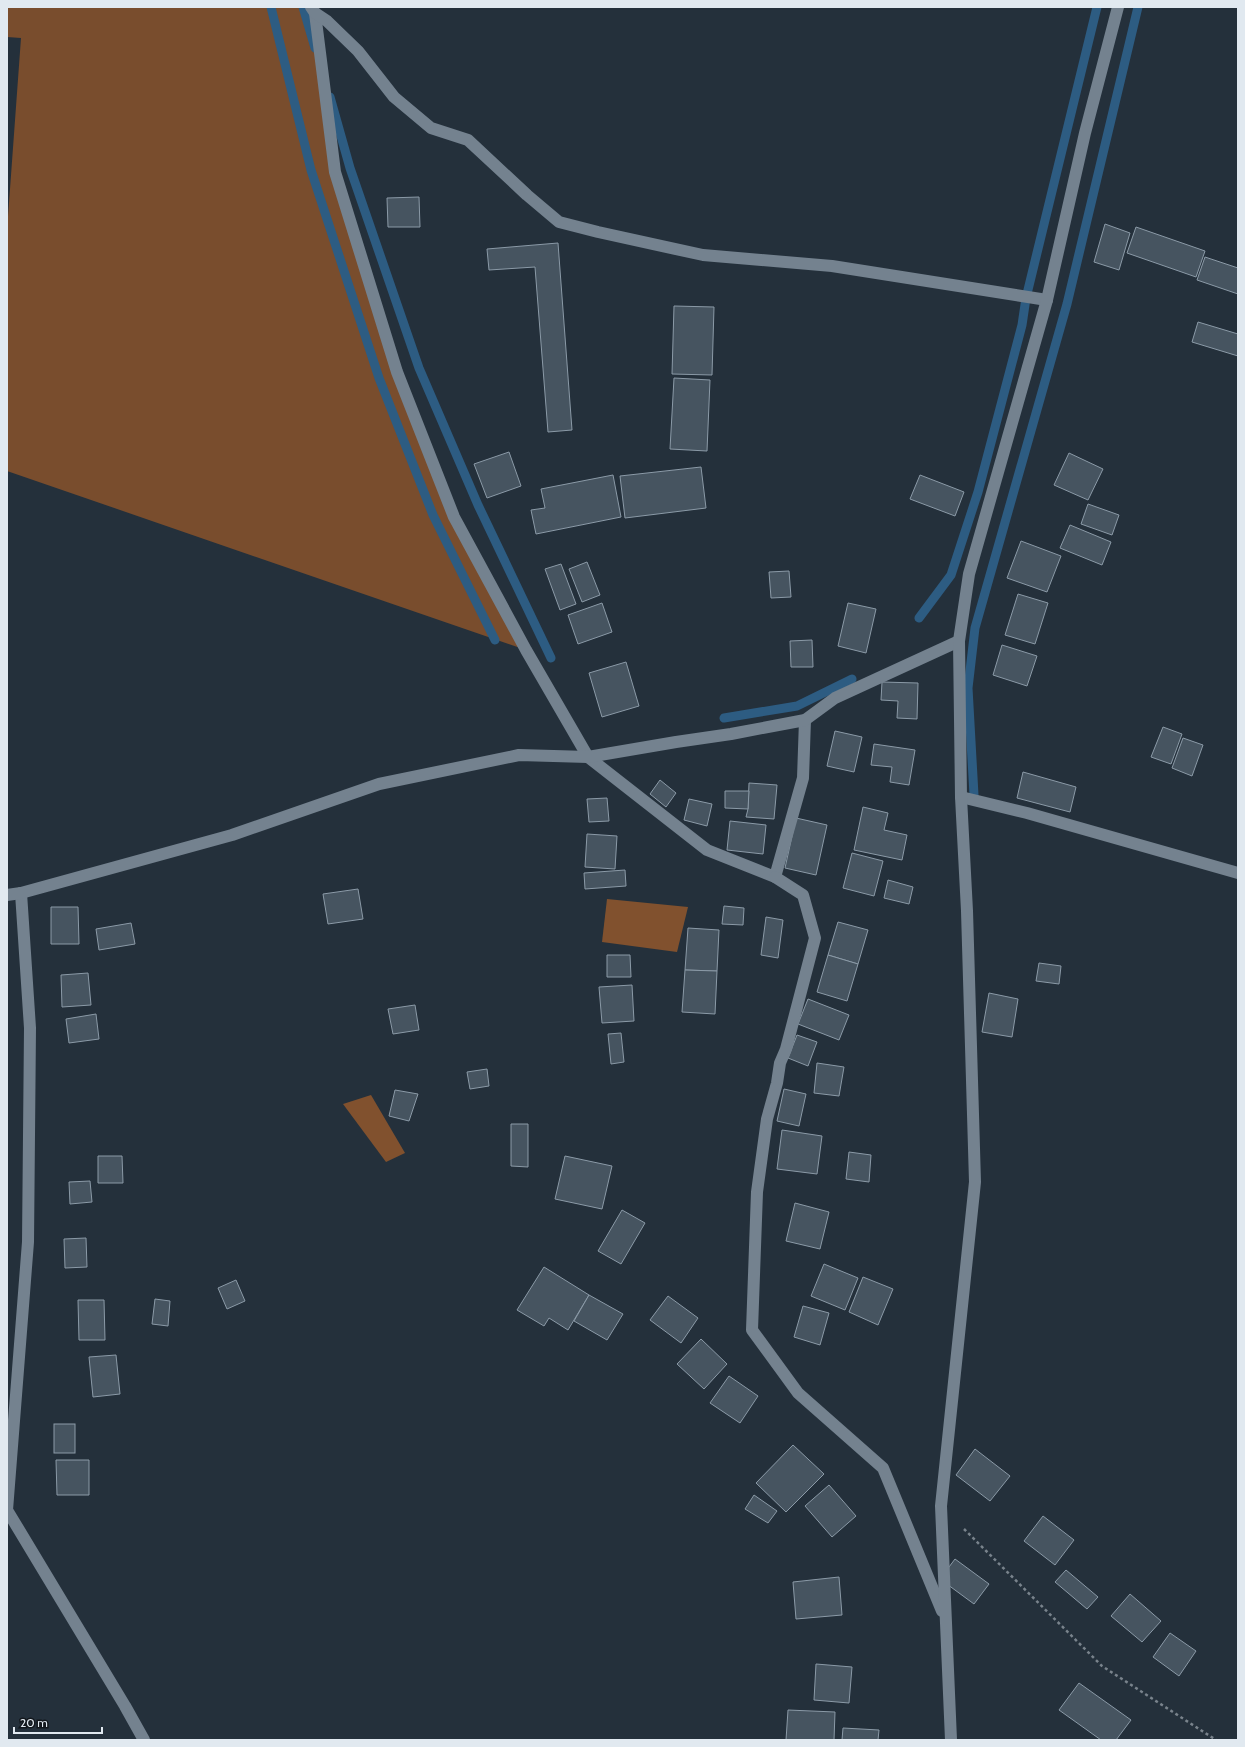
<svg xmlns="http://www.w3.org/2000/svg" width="1245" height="1747" font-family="Cabin,sans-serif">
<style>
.green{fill:#794d2d}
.forest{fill:#81512e}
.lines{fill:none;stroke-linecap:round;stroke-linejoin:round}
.stream{stroke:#2d5c82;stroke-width:9}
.building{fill:#465460;stroke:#8b9aa7}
.path{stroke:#79838c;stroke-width:2.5;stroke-dasharray:3 3;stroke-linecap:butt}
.street{stroke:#74828f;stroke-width:12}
</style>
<rect width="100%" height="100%" fill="#24303b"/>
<polygon class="green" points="7,7 311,7 335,172 399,376 454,517 526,650 7,471 7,230 21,38 7,37"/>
<g class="forest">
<polygon points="607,899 688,907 677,952 602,942"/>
<polygon points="371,1095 405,1153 386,1162 343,1104"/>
</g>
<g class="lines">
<g class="stream">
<polyline points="271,7 311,170 379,378 433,515 495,640"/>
<polyline points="303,7 315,48"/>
<polyline points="330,97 350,168 419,368 478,505 551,658"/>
<polyline points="919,618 951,575 978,492 1022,325 1026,298 1097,7"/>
<polyline points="724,718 797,706 852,679"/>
<polyline points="974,795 968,688 975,628 1067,304 1138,7"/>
</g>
</g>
<g class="building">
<polygon points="419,197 420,227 388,227 387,198"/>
<polygon points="1105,224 1130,233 1119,270 1094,262"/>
<polygon points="1136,227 1205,251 1196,277 1127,253"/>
<polygon points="558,243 572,430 548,432 535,267 489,270 487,249"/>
<polygon points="1205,257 1238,268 1238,294 1197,280"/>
<polygon points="674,306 714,307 712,375 672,374"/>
<polygon points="1198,322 1238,334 1238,356 1192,342"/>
<polygon points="674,378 710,380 707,451 670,449"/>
<polygon points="509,452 521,486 487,498 474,464"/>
<polygon points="1069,453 1103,469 1088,500 1054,485"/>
<polygon points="701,467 706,508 625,518 620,476"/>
<polygon points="613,475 621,517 536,534 531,510 545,508 541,489"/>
<polygon points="920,475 964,492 955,516 910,499"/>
<polygon points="1088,504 1119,515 1112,535 1081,524"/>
<polygon points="1070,525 1111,542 1102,565 1060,548"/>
<polygon points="1021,541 1061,556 1047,592 1007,578"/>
<polygon points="587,562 600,595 582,602 569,569"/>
<polygon points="561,564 576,604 560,610 545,569"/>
<polygon points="789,571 791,597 771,598 769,572"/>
<polygon points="1018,594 1048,603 1035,644 1005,635"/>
<polygon points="602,603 612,632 578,644 568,615"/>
<polygon points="848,603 876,609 866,653 838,646"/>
<polygon points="812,640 813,667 791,667 790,641"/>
<polygon points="1002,645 1037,656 1027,686 993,675"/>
<polygon points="626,662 639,706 602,717 589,673"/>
<polygon points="882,682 918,683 917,719 897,718 898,701 881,700"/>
<polygon points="1163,727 1182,734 1171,764 1151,757"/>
<polygon points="835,731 862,737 854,772 827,766"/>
<polygon points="1183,738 1203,745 1192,776 1172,768"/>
<polygon points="874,744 915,750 909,785 890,782 892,767 871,765"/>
<polygon points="1023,772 1076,787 1070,812 1017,798"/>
<polygon points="660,780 676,793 666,807 650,794"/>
<polygon points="749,783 777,785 774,819 746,817 748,809"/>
<polygon points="725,791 749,791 748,809 725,808"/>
<polygon points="607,798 609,821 589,822 587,799"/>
<polygon points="689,799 712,804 707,826 684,820"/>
<polygon points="863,807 888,813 884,830 907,835 902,860 854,850"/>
<polygon points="796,818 827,825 816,875 785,868"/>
<polygon points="730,821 766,825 763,854 727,850"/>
<polygon points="587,834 617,836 615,869 585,867"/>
<polygon points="852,853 883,861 874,896 843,888"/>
<polygon points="625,870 626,886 585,889 584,873"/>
<polygon points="888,880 913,887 909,904 884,898"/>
<polygon points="358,889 363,919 328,924 323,894"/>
<polygon points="724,906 744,908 743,925 722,924"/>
<polygon points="51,907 78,907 79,944 51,944"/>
<polygon points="766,917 783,920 778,958 761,955"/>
<polygon points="838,922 868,930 858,964 828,955"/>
<polygon points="131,923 135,944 99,950 96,929"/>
<polygon points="688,928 719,930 717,971 685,970"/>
<polygon points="607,955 630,955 631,977 607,977"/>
<polygon points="828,955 858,964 847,1001 817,992"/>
<polygon points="1039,963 1061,966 1059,984 1036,981"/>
<polygon points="685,970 717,971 715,1014 682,1012"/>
<polygon points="88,973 91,1005 62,1007 61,975"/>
<polygon points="632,985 634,1021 602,1023 599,987"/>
<polygon points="989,993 1018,999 1012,1037 982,1032"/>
<polygon points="808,999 849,1015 839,1040 798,1024"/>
<polygon points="415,1005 419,1030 393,1034 388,1009"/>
<polygon points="96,1014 99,1039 69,1043 66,1019"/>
<polygon points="621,1033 624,1062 611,1064 608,1034"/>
<polygon points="797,1035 817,1042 808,1066 788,1058"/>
<polygon points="817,1063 844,1067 839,1096 814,1093"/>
<polygon points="487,1069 489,1086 470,1089 467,1072"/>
<polygon points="784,1089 806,1094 799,1126 777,1121"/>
<polygon points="395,1090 418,1094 409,1121 389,1116"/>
<polygon points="511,1124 528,1124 528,1167 511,1166"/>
<polygon points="782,1130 822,1136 817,1174 777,1169"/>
<polygon points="849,1152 871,1155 869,1182 846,1179"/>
<polygon points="98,1156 122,1156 123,1183 98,1183"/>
<polygon points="565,1156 612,1166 602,1209 555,1199"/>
<polygon points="90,1181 92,1202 70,1204 69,1182"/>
<polygon points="795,1203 829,1212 820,1249 786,1241"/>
<polygon points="622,1210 645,1223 621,1264 598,1251"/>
<polygon points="86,1238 87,1267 65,1268 64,1239"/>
<polygon points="824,1264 858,1278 845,1310 811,1296"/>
<polygon points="544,1267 589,1295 568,1330 549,1318 544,1326 517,1310"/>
<polygon points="863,1277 893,1289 878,1325 849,1312"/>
<polygon points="236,1280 245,1301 227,1309 218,1288"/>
<polygon points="589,1295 623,1314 607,1340 574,1321"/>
<polygon points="668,1296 698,1318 681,1343 650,1320"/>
<polygon points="155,1299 170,1301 168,1326 152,1324"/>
<polygon points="78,1300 104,1300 105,1340 79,1340"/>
<polygon points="803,1306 829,1313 820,1345 794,1337"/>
<polygon points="701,1339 727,1364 704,1389 677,1364"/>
<polygon points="116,1355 120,1394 93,1397 89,1357"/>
<polygon points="729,1376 758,1396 740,1423 710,1403"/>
<rect x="54" y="1424" width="21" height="29"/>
<polygon points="793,1445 824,1474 786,1512 756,1483"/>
<polygon points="975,1449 1010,1476 990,1501 956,1475"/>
<polygon points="56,1460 89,1460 89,1495 57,1495"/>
<polygon points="829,1485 856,1516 832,1537 805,1506"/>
<polygon points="754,1495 777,1511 768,1523 745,1509"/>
<polygon points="1043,1516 1074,1540 1055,1565 1024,1541"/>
<polygon points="955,1559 989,1584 974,1604 940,1579"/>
<polygon points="1066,1570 1098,1597 1087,1609 1055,1582"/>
<polygon points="839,1577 842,1615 796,1619 793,1582"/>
<polygon points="1130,1594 1161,1621 1142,1642 1111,1616"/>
<polygon points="1170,1633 1196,1651 1179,1676 1153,1657"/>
<polygon points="816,1664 852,1667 849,1703 814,1700"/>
<polygon points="1079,1683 1131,1720 1116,1740 1101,1740 1059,1710"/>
<polygon points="788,1710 835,1712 834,1740 786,1740"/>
<polygon points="843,1728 879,1730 878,1740 842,1740"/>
</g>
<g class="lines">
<polyline class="path" points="964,1529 1102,1666 1216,1740"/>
<g class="street">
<polyline points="311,7 315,13 335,172 397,372 454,517 526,650 588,757 707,850 775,877 803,778 805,720"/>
<polyline points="315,13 327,21 358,51 394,97 431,128 468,140 527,195 559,222 598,232 703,255 832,266 1047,300"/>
<polyline points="961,797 1027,813 1238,873"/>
<polyline points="775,877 803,895 815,938 786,1049 780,1063 777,1083 767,1119 757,1192 752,1330 798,1393 883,1468 942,1611"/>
<polyline points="21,893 30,1028 28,1242 7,1510 125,1706 144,1740"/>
<polyline points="7,895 21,893 232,835 379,784 519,755 588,757 676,742 731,734 805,720 835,698 959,641"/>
<polyline points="951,1740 941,1506 975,1182 967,911 961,797 959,641 969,574 1047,300 1085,133 1118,7"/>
</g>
</g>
<rect width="1245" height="1747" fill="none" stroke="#e1e9f0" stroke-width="16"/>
<path d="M14 1727v6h88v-6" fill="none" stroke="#e1e9f0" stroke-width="2"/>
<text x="20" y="1727" font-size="12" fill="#e1e9f0" stroke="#12171c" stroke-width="3" paint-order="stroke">20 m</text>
</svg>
